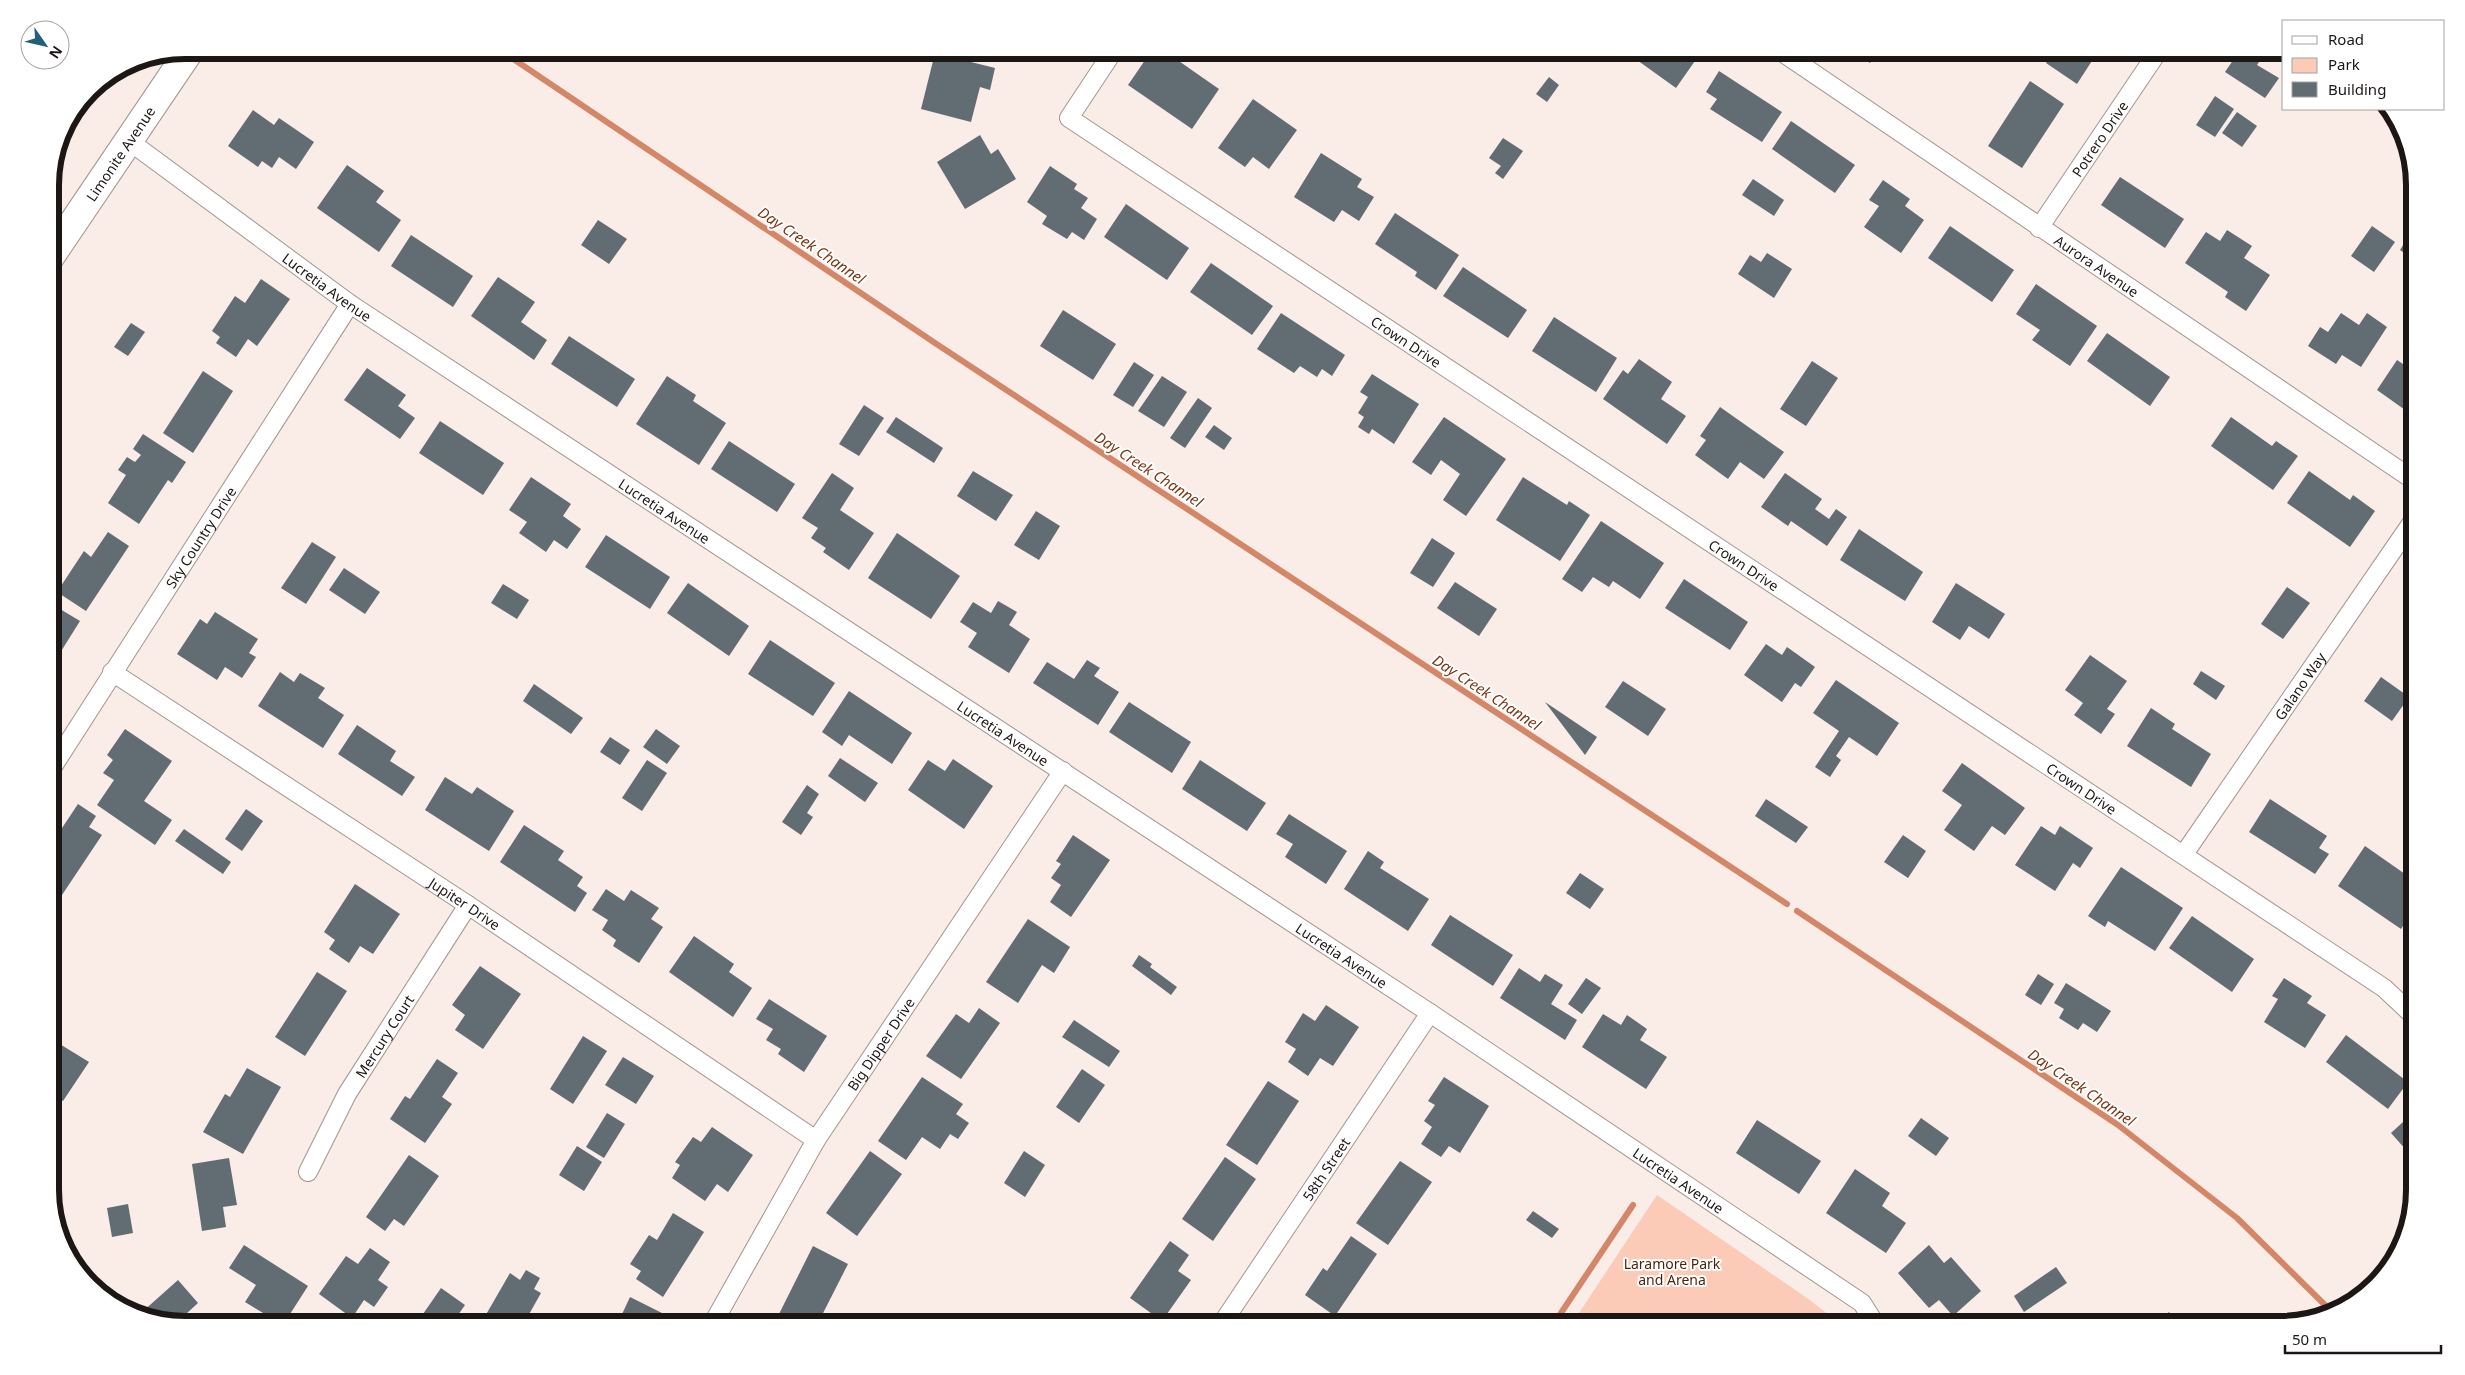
<svg xmlns="http://www.w3.org/2000/svg" width="2465" height="1375" font-family="'Noto Sans',sans-serif">
<style>
.green{fill:#fccbb8}
.lines{fill:none;stroke-linecap:round;stroke-linejoin:round}
.stream{stroke:#d48768;stroke-width:6}
.building{fill:#616d72}
.street-casing{stroke:#a29590;stroke-width:20}
.primary-casing{stroke:#a29590;stroke-width:30}
.street{stroke:#fff;stroke-width:18}
.primary{stroke:#fff;stroke-width:28}
.labels{text-anchor:middle;dominant-baseline:central;stroke-width:4;stroke-linejoin:round;paint-order:stroke}
.street-label{font-size:14px;fill:#1c1715;stroke:#fff}
.park-label{font-size:14px;fill:#501f08;stroke:#fff}
.water-label{font-size:15px;font-style:italic;fill:#7d3615;stroke:#fff}
.rim{fill:none;stroke:#1c1715;stroke-width:6}
</style>
<rect width="100%" height="100%" fill="#faece7"/>
<polygon class="green" points="1657,1195 1807,1298 1842,1325 1571,1325"/>
<g class="lines">
<g class="stream">
<polyline points="500,50 935,343 1787,904"/>
<polyline points="1797,911 2118,1125 2237,1218 2331,1311"/>
<polyline points="1553,1325 1633,1205"/>
</g>
</g>
<g class="building">
<polygon points="1152,50 1163,50 1219,89 1192,129 1128,85"/>
<polygon points="1511,50 1528,50 1523,58"/>
<polygon points="1623,50 1686,50 1697,58 1676,88"/>
<polygon points="1851,50 1879,50 1870,63"/>
<polygon points="2054,50 2099,50 2077,84 2046,63"/>
<polygon points="2240,50 2260,50 2265,53 2257,65 2279,78 2265,98 2225,72"/>
<polygon points="935,53 995,68 990,90 980,87 971,122 921,109"/>
<polygon points="1719,71 1782,112 1762,142 1710,109 1717,99 1706,92"/>
<polygon points="1549,77 1559,85 1547,102 1536,94"/>
<polygon points="2030,81 2064,104 2022,168 1988,146"/>
<polygon points="2215,96 2234,109 2215,137 2196,125"/>
<polygon points="1253,99 1297,130 1269,169 1253,157 1245,167 1218,148"/>
<polygon points="253,110 274,125 279,118 314,142 296,169 279,157 272,168 262,161 258,167 228,146"/>
<polygon points="2237,112 2257,126 2242,147 2222,133"/>
<polygon points="1791,121 1855,165 1835,193 1772,149"/>
<polygon points="980,135 991,154 998,149 1016,179 965,209 937,162"/>
<polygon points="1503,138 1523,151 1503,179 1495,173 1501,166 1489,158"/>
<polygon points="1321,153 1362,179 1357,187 1374,197 1359,221 1342,210 1334,222 1294,197"/>
<polygon points="347,165 384,191 376,202 401,220 379,252 317,208"/>
<polygon points="1050,166 1077,184 1074,189 1088,198 1081,208 1097,219 1084,240 1072,232 1067,239 1042,224 1047,216 1027,202"/>
<polygon points="2120,177 2184,219 2165,248 2101,205"/>
<polygon points="1753,179 1784,200 1774,216 1742,195"/>
<polygon points="1883,180 1910,199 1905,206 1924,220 1901,253 1864,227 1879,206 1869,200"/>
<polygon points="1126,204 1189,248 1167,280 1104,237"/>
<polygon points="1395,213 1459,255 1436,290 1415,276 1417,272 1375,244"/>
<polygon points="598,220 627,239 609,264 581,245"/>
<polygon points="1950,226 2014,270 1992,302 1928,258"/>
<polygon points="2372,226 2395,242 2374,272 2351,256"/>
<polygon points="2227,230 2252,246 2244,258 2270,275 2246,311 2225,297 2228,292 2185,263 2206,232 2220,241"/>
<polygon points="2410,234 2415,237 2415,260 2400,250"/>
<polygon points="411,235 473,276 453,307 391,266"/>
<polygon points="1767,253 1792,269 1774,298 1738,274 1750,255 1761,262"/>
<polygon points="1211,263 1273,306 1252,335 1190,292"/>
<polygon points="1463,267 1527,310 1508,338 1443,296"/>
<polygon points="498,277 535,302 521,322 547,340 534,360 471,316"/>
<polygon points="261,279 290,299 257,346 248,339 236,357 216,343 220,337 212,331 235,296 245,303"/>
<polygon points="2036,284 2097,326 2070,366 2032,340 2040,330 2016,314"/>
<polygon points="1063,310 1116,344 1093,380 1040,346"/>
<polygon points="1281,313 1345,355 1332,376 1322,369 1317,377 1300,366 1294,373 1257,349"/>
<polygon points="2341,313 2359,325 2367,313 2387,327 2361,367 2342,355 2336,364 2308,346 2320,327 2328,332"/>
<polygon points="1554,317 1617,358 1596,392 1532,351"/>
<polygon points="131,323 145,332 128,356 114,347"/>
<polygon points="2107,333 2170,377 2150,406 2087,361"/>
<polygon points="569,336 635,379 617,407 551,364"/>
<polygon points="1639,359 1672,382 1661,399 1686,416 1667,444 1603,399 1623,370 1628,374"/>
<polygon points="2397,360 2415,372 2415,417 2377,390"/>
<polygon points="1812,361 1838,378 1806,426 1780,409"/>
<polygon points="1134,362 1154,375 1133,407 1113,395"/>
<polygon points="367,368 406,395 398,406 415,418 400,439 344,400"/>
<polygon points="203,371 233,391 193,453 163,433"/>
<polygon points="1372,374 1419,404 1394,444 1372,429 1369,434 1358,427 1364,417 1358,413 1368,397 1360,392"/>
<polygon points="667,376 696,395 693,401 726,423 699,465 636,424"/>
<polygon points="1162,376 1187,392 1164,427 1138,411"/>
<polygon points="1198,398 1212,408 1185,448 1170,438"/>
<polygon points="864,405 884,418 859,456 839,444"/>
<polygon points="1720,407 1784,452 1764,479 1740,462 1728,479 1695,455 1706,440 1700,436"/>
<polygon points="896,417 943,448 934,463 886,432"/>
<polygon points="1444,417 1506,459 1466,516 1443,500 1460,474 1441,460 1431,475 1412,462"/>
<polygon points="2231,417 2272,446 2276,441 2298,456 2273,490 2211,446"/>
<polygon points="440,421 504,463 483,495 419,453"/>
<polygon points="1214,425 1232,438 1224,450 1205,437"/>
<polygon points="143,434 186,462 172,483 168,480 139,524 108,503 126,475 118,470 127,457 135,462 141,455 133,449"/>
<polygon points="729,441 795,484 777,512 711,469"/>
<polygon points="973,471 1013,495 996,521 957,496"/>
<polygon points="2309,471 2350,500 2353,495 2375,511 2350,547 2287,503"/>
<polygon points="832,473 854,488 840,510 874,533 849,570 823,552 826,548 811,538 818,528 802,518"/>
<polygon points="1785,473 1822,499 1815,509 1829,519 1836,509 1847,517 1827,546 1791,521 1788,526 1761,507"/>
<polygon points="531,477 571,504 563,516 581,529 567,549 554,540 546,552 519,533 527,522 509,510"/>
<polygon points="1523,477 1567,505 1569,501 1590,515 1560,561 1496,520"/>
<polygon points="1036,511 1060,526 1039,560 1014,545"/>
<polygon points="1601,521 1664,563 1640,599 1613,581 1609,587 1593,577 1582,592 1562,579"/>
<polygon points="1859,529 1923,572 1905,601 1840,560"/>
<polygon points="108,532 129,546 86,611 57,592 84,551 91,557"/>
<polygon points="897,533 960,576 931,619 868,578"/>
<polygon points="606,535 670,577 650,609 585,567"/>
<polygon points="1432,538 1455,553 1433,587 1410,573"/>
<polygon points="312,542 336,557 306,604 281,588"/>
<polygon points="344,568 380,592 365,614 329,590"/>
<polygon points="1684,579 1748,622 1730,650 1665,608"/>
<polygon points="1455,582 1497,609 1479,636 1437,608"/>
<polygon points="688,583 749,626 729,656 667,613"/>
<polygon points="1956,583 2005,614 1989,639 1969,626 1960,640 1932,622"/>
<polygon points="503,584 529,600 517,619 491,603"/>
<polygon points="2287,587 2310,603 2283,639 2261,624"/>
<polygon points="998,601 1017,612 1009,625 1030,639 1009,673 968,647 977,633 960,622 973,602 991,613"/>
<polygon points="50,603 80,621 50,669"/>
<polygon points="215,612 258,639 249,653 256,657 242,678 225,667 217,680 177,654 200,619 207,624"/>
<polygon points="770,640 835,683 813,716 748,674"/>
<polygon points="1766,644 1782,655 1787,647 1815,667 1801,687 1795,683 1782,702 1744,675"/>
<polygon points="2090,655 2127,681 2107,709 2115,714 2101,734 2074,715 2083,703 2065,690"/>
<polygon points="1087,660 1100,668 1094,676 1119,692 1098,725 1033,683 1047,662 1074,679"/>
<polygon points="2201,671 2225,686 2216,700 2193,684"/>
<polygon points="280,672 294,682 300,673 325,688 318,698 344,715 323,748 258,706"/>
<polygon points="2381,677 2409,697 2392,721 2364,701"/>
<polygon points="1836,680 1899,723 1877,756 1849,737 1836,756 1841,760 1830,777 1815,767 1839,731 1813,713"/>
<polygon points="1623,681 1666,709 1648,736 1605,707"/>
<polygon points="534,684 583,718 571,734 523,701"/>
<polygon points="849,691 912,733 892,764 849,735 842,746 822,732"/>
<polygon points="2415,696 2415,713 2407,707"/>
<polygon points="1129,702 1191,742 1172,773 1109,732"/>
<polygon points="1545,702 1597,737 1585,755"/>
<polygon points="2151,708 2175,724 2172,729 2211,754 2191,787 2127,746"/>
<polygon points="357,725 396,751 390,761 415,777 402,796 338,754"/>
<polygon points="125,729 172,761 144,801 172,820 155,845 97,805 114,780 103,773 113,760 107,755"/>
<polygon points="656,729 680,746 667,764 643,747"/>
<polygon points="610,737 630,750 620,765 600,752"/>
<polygon points="840,758 878,783 865,802 828,776"/>
<polygon points="953,759 993,786 964,829 908,790 928,760 945,771"/>
<polygon points="647,760 667,773 642,811 622,798"/>
<polygon points="1200,760 1266,803 1247,831 1182,789"/>
<polygon points="1962,763 2025,808 2005,835 1992,826 1974,851 1944,830 1962,805 1942,791"/>
<polygon points="445,777 472,794 477,787 514,811 489,851 425,810"/>
<polygon points="807,785 819,794 807,813 813,817 801,835 782,822"/>
<polygon points="1766,799 1808,827 1796,843 1755,816"/>
<polygon points="2270,799 2327,836 2319,848 2329,854 2315,874 2249,832"/>
<polygon points="78,804 96,816 89,827 102,835 60,898 50,891 50,846"/>
<polygon points="246,809 263,821 242,851 225,839"/>
<polygon points="1289,814 1347,851 1326,884 1285,857 1293,844 1276,834"/>
<polygon points="524,825 564,851 558,860 583,877 577,886 587,893 575,912 500,862"/>
<polygon points="2041,826 2055,835 2060,826 2093,848 2080,868 2073,863 2055,891 2015,865"/>
<polygon points="184,829 231,862 223,874 175,841"/>
<polygon points="1073,835 1110,860 1071,917 1050,902 1061,885 1051,878 1061,864 1056,861"/>
<polygon points="1903,835 1926,851 1908,878 1884,862"/>
<polygon points="2365,846 2415,881 2415,908 2401,929 2338,886"/>
<polygon points="1368,851 1384,862 1380,868 1429,899 1408,931 1344,889"/>
<polygon points="2121,867 2183,908 2155,951 2108,921 2105,927 2088,916"/>
<polygon points="1580,873 1604,889 1590,909 1566,893"/>
<polygon points="355,884 400,914 373,954 360,946 349,963 329,949 335,940 324,932"/>
<polygon points="606,889 624,901 631,890 659,908 651,919 663,927 639,963 613,946 616,940 602,930 608,920 592,910"/>
<polygon points="50,905 60,912 50,926"/>
<polygon points="1450,915 1513,955 1493,986 1431,945"/>
<polygon points="2192,916 2254,959 2232,992 2169,948"/>
<polygon points="1028,919 1070,947 1054,973 1042,965 1018,1003 986,982"/>
<polygon points="694,936 734,964 729,972 752,988 733,1017 669,972"/>
<polygon points="1139,955 1152,964 1150,967 1177,987 1171,995 1132,966"/>
<polygon points="480,966 521,994 483,1049 455,1030 465,1015 452,1005"/>
<polygon points="1519,968 1540,982 1545,974 1563,985 1551,1004 1577,1020 1565,1040 1500,998"/>
<polygon points="317,972 347,991 305,1056 275,1037"/>
<polygon points="2038,974 2054,984 2041,1005 2025,995"/>
<polygon points="1586,978 1601,988 1582,1014 1568,1004"/>
<polygon points="2284,978 2312,996 2307,1003 2326,1015 2305,1048 2264,1022 2278,999 2272,996"/>
<polygon points="2066,983 2111,1011 2097,1032 2083,1023 2078,1030 2059,1018 2064,1009 2054,1003"/>
<polygon points="769,999 827,1036 804,1072 778,1054 781,1049 766,1040 773,1029 756,1019"/>
<polygon points="1326,1005 1359,1027 1333,1066 1320,1058 1308,1076 1288,1062 1296,1049 1285,1042 1303,1013 1315,1021"/>
<polygon points="979,1008 1000,1023 961,1079 926,1056 956,1014 969,1023"/>
<polygon points="1603,1014 1621,1025 1627,1015 1647,1029 1640,1040 1667,1057 1646,1089 1582,1047"/>
<polygon points="1074,1020 1120,1051 1109,1067 1062,1037"/>
<polygon points="2346,1035 2408,1082 2388,1109 2326,1062"/>
<polygon points="583,1036 607,1051 573,1104 550,1089"/>
<polygon points="50,1038 89,1062 63,1101 50,1093"/>
<polygon points="623,1057 654,1076 636,1104 605,1085"/>
<polygon points="437,1059 458,1073 442,1097 452,1104 425,1143 390,1119 405,1096 410,1099"/>
<polygon points="247,1068 281,1087 243,1154 203,1132 225,1094 230,1097"/>
<polygon points="1082,1069 1105,1085 1079,1123 1056,1107"/>
<polygon points="922,1077 963,1104 956,1114 969,1123 958,1139 950,1134 940,1149 922,1137 906,1160 878,1141"/>
<polygon points="1444,1077 1489,1106 1460,1153 1449,1146 1441,1157 1421,1144 1432,1127 1424,1121 1435,1105 1428,1101"/>
<polygon points="1268,1081 1299,1101 1257,1165 1226,1145"/>
<polygon points="2415,1111 2415,1160 2391,1133"/>
<polygon points="607,1113 625,1124 604,1158 586,1147"/>
<polygon points="1921,1118 1949,1138 1936,1156 1908,1136"/>
<polygon points="1757,1120 1821,1161 1799,1194 1736,1153"/>
<polygon points="712,1127 753,1155 728,1192 717,1184 705,1201 672,1178 680,1165 675,1162 693,1137 701,1142"/>
<polygon points="577,1146 602,1162 584,1191 559,1175"/>
<polygon points="870,1151 902,1174 857,1236 826,1213"/>
<polygon points="1024,1151 1045,1165 1025,1197 1004,1183"/>
<polygon points="409,1155 439,1176 404,1226 394,1219 385,1231 366,1217"/>
<polygon points="1225,1157 1256,1179 1213,1241 1182,1219"/>
<polygon points="229,1158 237,1205 223,1207 226,1227 202,1231 192,1164"/>
<polygon points="1400,1161 1432,1182 1388,1245 1356,1223"/>
<polygon points="1855,1169 1890,1193 1882,1206 1906,1223 1886,1253 1826,1213"/>
<polygon points="128,1204 133,1233 112,1237 107,1208"/>
<polygon points="1533,1211 1559,1229 1552,1238 1526,1220"/>
<polygon points="673,1213 704,1232 663,1297 636,1279 641,1271 630,1264 649,1235 657,1240"/>
<polygon points="1351,1236 1377,1254 1335,1316 1305,1295 1323,1268 1327,1271"/>
<polygon points="1170,1241 1189,1255 1178,1271 1191,1280 1162,1321 1130,1298"/>
<polygon points="244,1245 308,1286 283,1325 245,1302 256,1285 229,1268"/>
<polygon points="1929,1245 1944,1263 1951,1257 1981,1291 1953,1316 1939,1300 1929,1308 1898,1273"/>
<polygon points="813,1246 848,1264 817,1325 802,1325 779,1314"/>
<polygon points="370,1248 390,1262 378,1280 388,1287 374,1307 364,1300 352,1318 319,1294 346,1256 358,1264"/>
<polygon points="70,1259 88,1273 85,1277 73,1265"/>
<polygon points="2056,1267 2067,1283 2024,1312 2014,1296"/>
<polygon points="526,1270 540,1278 534,1289 541,1293 523,1325 480,1325 510,1273 520,1280"/>
<polygon points="178,1280 198,1303 186,1314 196,1325 184,1325 141,1313"/>
<polygon points="102,1287 123,1305 120,1308 99,1290"/>
<polygon points="441,1288 465,1305 451,1325 437,1325 423,1314"/>
<polygon points="630,1297 664,1314 659,1325 617,1325"/>
<polygon points="2169,1312 2178,1325 2151,1325"/>
<polygon points="1985,1316 1991,1325 1972,1325"/>
<polygon points="1293,1319 1302,1325 1289,1325"/>
</g>
<g class="lines">
<defs>
<g id="street">
<path id="s1" d="M1114 50 1069 118 2384 988 2415 1017"/>
<path id="s2" d="M1779 50 2415 481"/>
<path id="s3" d="M129 141 350 304 1430 1013 1862 1303 1876 1325"/>
<path id="s4" d="M2039 228 2159 50"/>
<path id="s5" d="M112 672 468 905 816 1140"/>
<path id="s6" d="M50 771 350 304"/>
<path id="s7" d="M2184 854 2415 518"/>
<path id="s8" d="M308 1172 347 1094 468 905"/>
<path id="s9" d="M712 1325 816 1140 1063 771"/>
<path id="s10" d="M1221 1325 1430 1013"/>
</g>
<g id="primary">
<path id="s11" d="M50 257 190 50"/>
</g>
</defs>
<use href="#street" class="street-casing"/>
<use href="#primary" class="primary-casing"/>
<use href="#street" class="street"/>
<use href="#primary" class="primary"/>
</g>
<g class="labels">
<g class="street-label">
<text stroke="none"><textPath href="#s4" startOffset="108">Potrero Drive</textPath></text>
<text stroke="none"><textPath href="#s11" startOffset="125">Limonite Avenue</textPath></text>
<text stroke="none"><textPath href="#s2" startOffset="384">Aurora Avenue</textPath></text>
<text stroke="none"><textPath href="#s3" startOffset="246">Lucretia Avenue</textPath></text>
<text stroke="none"><textPath href="#s1" startOffset="486">Crown Drive</textPath></text>
<text stroke="none"><textPath href="#s3" startOffset="651">Lucretia Avenue</textPath></text>
<text stroke="none"><textPath href="#s6" startOffset="278">Sky Country Drive</textPath></text>
<text stroke="none"><textPath href="#s1" startOffset="891">Crown Drive</textPath></text>
<text stroke="none"><textPath href="#s7" startOffset="204">Galano Way</textPath></text>
<text stroke="none"><textPath href="#s3" startOffset="1056">Lucretia Avenue</textPath></text>
<text stroke="none"><textPath href="#s1" startOffset="1296">Crown Drive</textPath></text>
<text stroke="none"><textPath href="#s5" startOffset="422">Jupiter Drive</textPath></text>
<text stroke="none"><textPath href="#s3" startOffset="1461">Lucretia Avenue</textPath></text>
<text stroke="none"><textPath href="#s8" startOffset="156">Mercury Court</textPath></text>
<text stroke="none"><textPath href="#s9" startOffset="328">Big Dipper Drive</textPath></text>
<text stroke="none"><textPath href="#s10" startOffset="188">58th Street</textPath></text>
<text stroke="none"><textPath href="#s3" startOffset="1866">Lucretia Avenue</textPath></text>
</g>
<g class="park-label">
<text x="1672" y="1263">Laramore Park<tspan x="1672" dy="16">and Arena</tspan></text>
</g>
<g class="water-label">
<text transform="translate(812 245) rotate(34)">Day Creek Channel</text>
<text transform="translate(1149 469) rotate(33)">Day Creek Channel</text>
<text transform="translate(1487 692) rotate(33)">Day Creek Channel</text>
<text transform="translate(2082 1087) rotate(34)">Day Creek Channel</text>
</g>
</g>
<path d="M0 0H2465V1375H0ZM185 59H2280A126 126 0 0 1 2406 185V1190A126 126 0 0 1 2280 1316H185A126 126 0 0 1 59 1190V185A126 126 0 0 1 185 59Z" fill="#fff" fill-rule="evenodd"/>
<path class="rim" d="M185 59H2280A126 126 0 0 1 2406 185V1190A126 126 0 0 1 2280 1316H185A126 126 0 0 1 59 1190V185A126 126 0 0 1 185 59Z"/>
<rect x="2282" y="20" width="162" height="90" fill="#ffffff" stroke="#a4a2a1"/>
<rect x="2292" y="36" width="25" height="8" fill="#ffffff" stroke="#a4a2a1"/>
<text x="2328" y="45" font-size="15" fill="#1c1715">Road</text>
<rect x="2292" y="58" width="25" height="15" fill="#fccbb8" stroke="#a4a2a1"/>
<text x="2328" y="70" font-size="15" fill="#1c1715">Park</text>
<rect x="2292" y="82" width="25" height="15" fill="#616d72" stroke="#a4a2a1"/>
<text x="2328" y="95" font-size="15" fill="#1c1715">Building</text>
<g transform="translate(45 45) rotate(124)"><circle r="24" fill="#ffffff" stroke="#a4a2a1"/>
<path d="M0-4L9 19L0 12L-9 19Z" fill="#226077"/>
<text y="-8" font-size="14" font-weight="bold" text-anchor="middle" fill="#1c1715">N</text>
</g>
<path d="M2285 1345v8h156v-8" fill="none" stroke="#1c1715" stroke-width="2.5"/>
<text x="2292" y="1345" font-size="15" fill="#1c1715" stroke="#ffffff" stroke-width="4" paint-order="stroke">50 m</text>
</svg>
